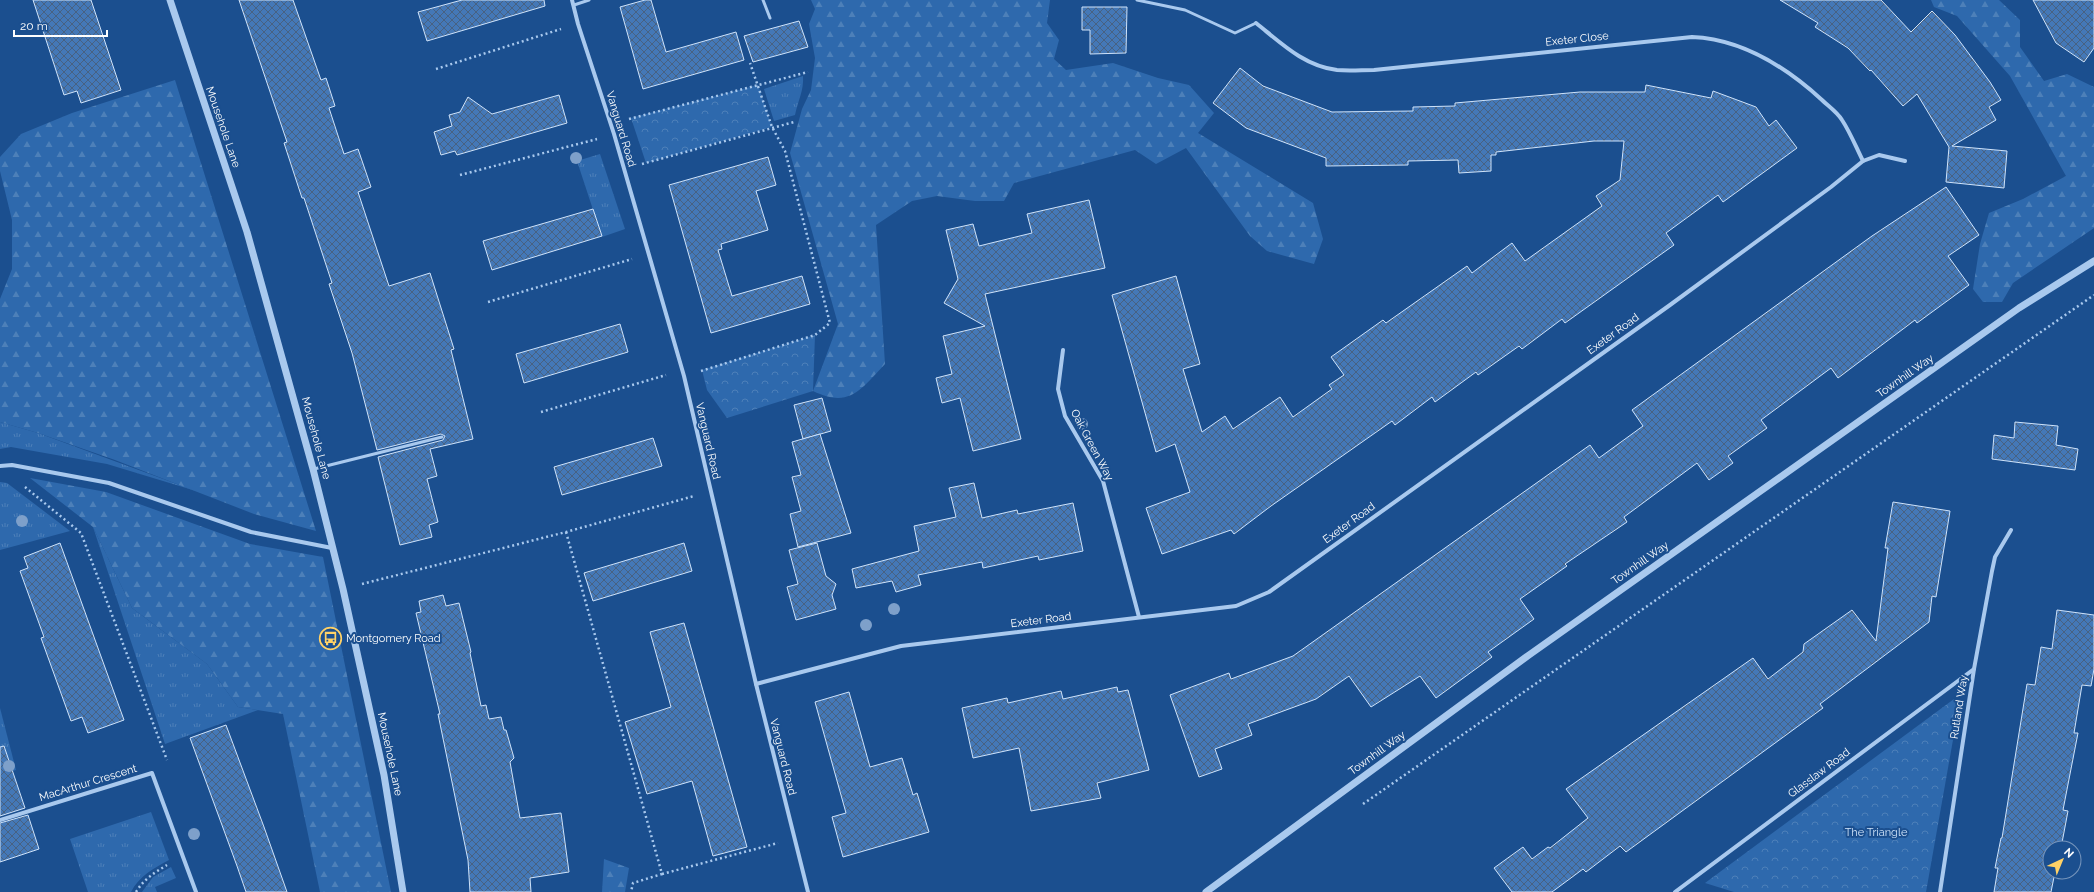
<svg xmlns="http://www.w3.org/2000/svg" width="2094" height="892" font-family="Raleway,sans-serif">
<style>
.grass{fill:url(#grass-tufts)}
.forest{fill:url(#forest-firs)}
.park{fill:url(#park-crowns)}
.building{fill:url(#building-cross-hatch);stroke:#cfe3fa}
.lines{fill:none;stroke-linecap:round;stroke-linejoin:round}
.path{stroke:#a9c9ee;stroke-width:2.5;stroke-dasharray:2 3;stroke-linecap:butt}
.service{stroke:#a9c9ee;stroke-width:3}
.minor{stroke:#a9c9ee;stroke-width:4}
.tertiary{stroke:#a9c9ee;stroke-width:7}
.tree{fill:#7ea0ca}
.labels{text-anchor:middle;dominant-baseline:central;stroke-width:4;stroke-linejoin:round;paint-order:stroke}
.street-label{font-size:11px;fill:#fff;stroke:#1b4f8f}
.poi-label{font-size:11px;fill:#fff;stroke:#1b4f8f;text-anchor:start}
.park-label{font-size:11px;fill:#cfe3fa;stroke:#1b4f8f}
</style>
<defs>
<pattern id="grass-tufts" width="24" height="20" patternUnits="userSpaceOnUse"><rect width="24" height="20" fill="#2e69ad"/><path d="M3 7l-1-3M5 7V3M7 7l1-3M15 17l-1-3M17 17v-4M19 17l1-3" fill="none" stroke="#4d80b9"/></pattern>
<pattern id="forest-firs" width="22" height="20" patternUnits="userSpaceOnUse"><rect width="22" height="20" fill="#2e69ad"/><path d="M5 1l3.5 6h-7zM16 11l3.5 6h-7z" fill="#4d80b9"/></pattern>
<pattern id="park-crowns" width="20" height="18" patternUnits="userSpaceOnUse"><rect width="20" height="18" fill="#2e69ad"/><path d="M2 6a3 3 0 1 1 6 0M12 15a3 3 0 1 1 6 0" fill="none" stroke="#4d80b9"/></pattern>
<pattern id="building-cross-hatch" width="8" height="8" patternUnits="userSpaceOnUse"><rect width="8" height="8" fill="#4478b7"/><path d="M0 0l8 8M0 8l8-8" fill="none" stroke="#486282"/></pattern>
</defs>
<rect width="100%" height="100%" fill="#1b4f8f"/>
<g class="grass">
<path d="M803 76C804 91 798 100 795 115L774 121 764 89Z"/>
<polygon points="600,154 625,229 602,237 577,161"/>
<polygon points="0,422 38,433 196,491 107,464 11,447 0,449"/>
<polygon points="0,482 7,483 70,531 0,550"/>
<polygon points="93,527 132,608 207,664 238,707 258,710 165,744"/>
<polygon points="0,708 16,770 0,775"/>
<path d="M151 812 169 860C154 868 139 876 131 892H88L70 839Z"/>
<polygon points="171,867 176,878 155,887 157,892 142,892 153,877"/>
</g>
<g class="forest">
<path d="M811 0H1050L1047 23 1059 40 1054 59 1066 70 1113 63 1158 78 1189 85 1214 113 1198 133 1313 203 1323 239 1314 264 1267 251 1250 236 1186 148 1156 164 1135 150 1014 183 1004 201H975L937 196 912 201 876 225 885 364C861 389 850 409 813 391L838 324 790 153 802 109 811 90 815 58 809 24 815 9Z"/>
<polygon points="1931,0 1999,0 2020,20 2020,47 2044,81 2067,74 2094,87 2094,228 2013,283 2002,302 1983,302 1973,289 1980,244 1989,213 2023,199 2066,176 2010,76 1957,16 1934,7"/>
<polygon points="175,80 316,531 254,514 115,460 38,433 0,422 0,299 12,269 12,220 0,171 0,157 21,134 72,113"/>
<polygon points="30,478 106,492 250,544 323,557 391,892 320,892 283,714 238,707 207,664 132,608 93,527"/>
<polygon points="604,859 629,868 625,892 602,892"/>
</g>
<g class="park">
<polygon points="758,85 772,127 646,163 631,118"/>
<polygon points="815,335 813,391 727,418 707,390 702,370"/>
<polygon points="1954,699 1959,706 1926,892 1734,892 1705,883"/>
</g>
<g class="building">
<polygon points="33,0 91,0 121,90 81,103 77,91 64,95"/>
<polygon points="239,0 293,0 321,80 326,78 335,106 329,108 344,154 358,149 371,187 358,192 389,286 430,273 454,349 451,350 473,439 430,449 437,476 427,479 438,522 429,525 432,537 400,545 378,457 443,440 445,436 441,434 377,450 352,353 329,284 332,283 304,198 302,198 284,143 287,142"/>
<polygon points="462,0 544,0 545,6 427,41 418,12"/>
<polygon points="645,0 651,0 666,52 736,32 744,60 643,89 620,7"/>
<polygon points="1780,0 1881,0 1911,32 1932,11 1955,35 1990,82 2001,100 1989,107 1996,120 1952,146 2007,151 2004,188 1946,182 1949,147 1917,94 1903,106 1871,70 1870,71 1848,48 1815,27 1818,23"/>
<polygon points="2033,0 2094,0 2094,48 2084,62 2056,43"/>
<polygon points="1082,7 1127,7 1126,53 1090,54 1090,30 1082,30"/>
<polygon points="799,21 808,47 753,62 744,36"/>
<polygon points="1240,68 1263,86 1332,112 1413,111 1413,107 1455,106 1455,103 1580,92 1645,92 1646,85 1711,98 1713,91 1756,107 1769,126 1776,120 1797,148 1723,202 1718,195 1666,233 1674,245 1565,323 1562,319 1522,349 1519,346 1478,375 1476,372 1435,402 1432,397 1395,425 1392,421 1271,506 1234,534 1231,530 1162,554 1146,508 1190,492 1175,444 1156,452 1112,295 1176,276 1200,364 1183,369 1202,432 1225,416 1233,429 1280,397 1293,417 1332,389 1329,385 1344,375 1331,357 1383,320 1386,323 1467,266 1472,273 1512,243 1525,261 1602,206 1596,196 1620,180 1624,141 1594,141 1496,152 1496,155 1491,155 1491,171 1459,173 1458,160 1408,161 1408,165 1326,166 1326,158 1246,128 1213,103"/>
<polygon points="559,95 567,123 457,155 455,151 441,155 434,132 452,126 449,115 460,112 468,97 492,114"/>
<polygon points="768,157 776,185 756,191 768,230 721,244 722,249 718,250 732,296 802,276 810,304 711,333 669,185"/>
<polygon points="1946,187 1979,235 1948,256 1969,285 1917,323 1915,320 1838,378 1831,368 1761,420 1767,428 1728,456 1733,463 1709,480 1697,463 1624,517 1627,522 1565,564 1567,566 1520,599 1534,619 1488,652 1492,657 1436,698 1420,676 1371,707 1349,676 1316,699 1248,724 1252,735 1215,749 1222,769 1199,777 1170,695 1229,673 1231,679 1293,656 1590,445 1599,458 1643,426 1632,410 1872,236"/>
<polygon points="1089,200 1105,268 985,294 1021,439 973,451 960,398 942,403 936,378 952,374 943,336 985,326 944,303 958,279 946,230 973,224 979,246 1032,233 1027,214"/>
<polygon points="593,209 602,236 492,270 483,241"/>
<polygon points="620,324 628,352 524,383 516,354"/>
<polygon points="822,398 831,431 803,439 794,405"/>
<polygon points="2015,422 2058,426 2056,445 2078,449 2075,470 1992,459 1994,435 2014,438"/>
<polygon points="820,434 851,533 798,547 790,514 801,511 792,477 801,475 792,442"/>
<polygon points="653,438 662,466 562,495 554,467"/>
<polygon points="974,483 982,518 1017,510 1018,514 1073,503 1083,551 1039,560 1038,556 983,568 982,562 918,575 921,585 896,592 892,581 856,588 852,569 919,551 914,526 956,517 949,488"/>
<polygon points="1893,502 1950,511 1936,597 1932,596 1929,622 1820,704 1823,708 1626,852 1620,846 1586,872 1583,869 1552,892 1512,892 1494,868 1523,847 1532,859 1548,847 1550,848 1588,818 1566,789 1753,658 1768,679 1803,652 1804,644 1852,610 1876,641 1888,548 1885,548"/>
<polygon points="60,543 124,720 88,733 82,717 71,721 41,638 44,637 20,571 28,568 24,557"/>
<polygon points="684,543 692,571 593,601 584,573"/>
<polygon points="817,543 826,576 836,584 832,595 836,609 796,620 787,587 798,584 789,550"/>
<polygon points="443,595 446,606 459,603 471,652 470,653 481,706 486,705 489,719 501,717 504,730 506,730 514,758 510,762 520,818 561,813 569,872 530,878 531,892 470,892 468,860 438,714 440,714 416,613 421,612 419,601"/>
<polygon points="2057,610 2094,615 2094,669 2091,686 2082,685 2074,733 2078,733 2063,810 2068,811 2061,848 2050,848 2050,872 2055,872 2051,892 1994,892 1998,868 1995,868 2001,838 2002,838 2027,684 2035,685 2041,647 2052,649"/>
<polygon points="684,623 747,847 713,856 692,781 647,794 625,722 671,707 650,632"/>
<polygon points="1117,687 1118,692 1128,690 1149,770 1097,783 1101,798 1031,811 1019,748 973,758 962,708 1007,698 1008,703 1061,691 1063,699"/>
<polygon points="849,692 870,767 902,758 913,795 917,793 929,832 843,857 832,817 846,813 815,702"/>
<polygon points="226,725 264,827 287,892 246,892 237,866 190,738"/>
<polygon points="4,746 25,808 0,816 0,747"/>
<polygon points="28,815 39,849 0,862 0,823"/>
</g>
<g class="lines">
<g class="path">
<polyline points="436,69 561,29"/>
<polyline points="629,119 808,72"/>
<polyline points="642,164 794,122"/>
<polyline points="460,175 597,139"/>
<polyline points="488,302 632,259"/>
<polyline points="701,371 815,335 830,323 785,151 772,127 750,63"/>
<polyline points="541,412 666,375"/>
<polyline points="25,487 81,533 167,760"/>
<polyline points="566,532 662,874 633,883 631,892"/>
<polyline points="362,584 566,532 694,496"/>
<polyline points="1363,804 2094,295"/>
<polyline points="662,874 778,843"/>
<path d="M136 892C144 879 154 873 167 865"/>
</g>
<g class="service">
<polyline points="763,0 770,18"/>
<polyline points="1137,0 1185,10 1235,33 1256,23"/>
<polyline points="574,5 589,0"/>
<polyline points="314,469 442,437"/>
</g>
<g class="minor">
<polyline points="572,0 578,24 614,134 684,376 756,684 808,892"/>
<path d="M1256 23C1281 43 1304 66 1337 70 1349 71 1362 70 1374 70L1692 37C1742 39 1786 67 1822 100 1828 106 1837 112 1842 120 1850 132 1856 147 1863 161"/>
<polyline points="1063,350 1058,389 1065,416 1103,481 1139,617"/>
<polyline points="0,466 12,465 109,483 251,532 332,548"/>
<polyline points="756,684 901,646 1236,606 1269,592 1670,305 1831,187 1863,161 1879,155 1905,161"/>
<polyline points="0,820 152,773 196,892"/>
<polyline points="1675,892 1974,669"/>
<polyline points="1940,892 1974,669 1992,571 1995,557 2011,530"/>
</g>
<g class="tertiary">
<polyline points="170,0 247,232 313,469 343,589 384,775 403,892"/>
<polyline points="1206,892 1529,655 2019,308 2094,261"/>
</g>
</g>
<g class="tree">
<circle cx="576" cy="158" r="6"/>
<circle cx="1082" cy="424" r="6"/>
<circle cx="22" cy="521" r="6"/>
<circle cx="894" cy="609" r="6"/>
<circle cx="866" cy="625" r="6"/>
<circle cx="9" cy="766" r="6"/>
<circle cx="194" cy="834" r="6"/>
</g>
<defs>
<symbol id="bus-ring" viewBox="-11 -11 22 22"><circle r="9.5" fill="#1b4f8f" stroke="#ffd166" stroke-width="1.5"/><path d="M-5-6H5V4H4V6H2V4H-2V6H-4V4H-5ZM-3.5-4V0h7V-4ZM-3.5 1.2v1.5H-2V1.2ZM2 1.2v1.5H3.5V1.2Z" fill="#ffd166"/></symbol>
</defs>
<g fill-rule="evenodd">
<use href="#bus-ring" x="318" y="626" width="25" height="25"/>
</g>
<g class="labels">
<g class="street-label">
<text transform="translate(1577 39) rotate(-6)">Exeter Close</text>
<text transform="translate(223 127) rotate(71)">Mousehole Lane</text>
<text transform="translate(621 129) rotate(73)">Vanguard Road</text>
<text transform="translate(1613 334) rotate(-36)">Exeter Road</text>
<text transform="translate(1905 376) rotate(-35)">Townhill Way</text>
<text transform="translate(316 438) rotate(75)">Mousehole Lane</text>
<text transform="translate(708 441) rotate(77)">Vanguard Road</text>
<text transform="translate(1092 445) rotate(62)">Oak Green Way</text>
<text transform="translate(1349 523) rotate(-36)">Exeter Road</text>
<text transform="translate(1640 563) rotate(-35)">Townhill Way</text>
<text transform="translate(1041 620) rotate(-7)">Exeter Road</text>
<text transform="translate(1959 707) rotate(-81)">Rutland Way</text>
<text transform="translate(1377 753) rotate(-36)">Townhill Way</text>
<text transform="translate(390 754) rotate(78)">Mousehole Lane</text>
<text transform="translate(783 757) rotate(76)">Vanguard Road</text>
<text transform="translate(1819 773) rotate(-37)">Glasslaw Road</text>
<text transform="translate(88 783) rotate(-17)">MacArthur Crescent</text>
</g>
<g class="poi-label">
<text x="346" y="638">Montgomery Road</text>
</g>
<g class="park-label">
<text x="1876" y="832">The Triangle</text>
</g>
</g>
<g transform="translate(2062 860) rotate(44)"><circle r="19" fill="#1b4f8f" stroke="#7695bc"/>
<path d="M0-3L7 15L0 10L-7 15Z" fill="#ffd166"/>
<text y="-6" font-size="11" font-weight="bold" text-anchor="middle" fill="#ffffff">N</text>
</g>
<path d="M14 30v6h93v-6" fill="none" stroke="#ffffff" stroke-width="2"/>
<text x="20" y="30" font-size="12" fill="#ffffff" stroke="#1b4f8f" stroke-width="3" paint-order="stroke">20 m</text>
</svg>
